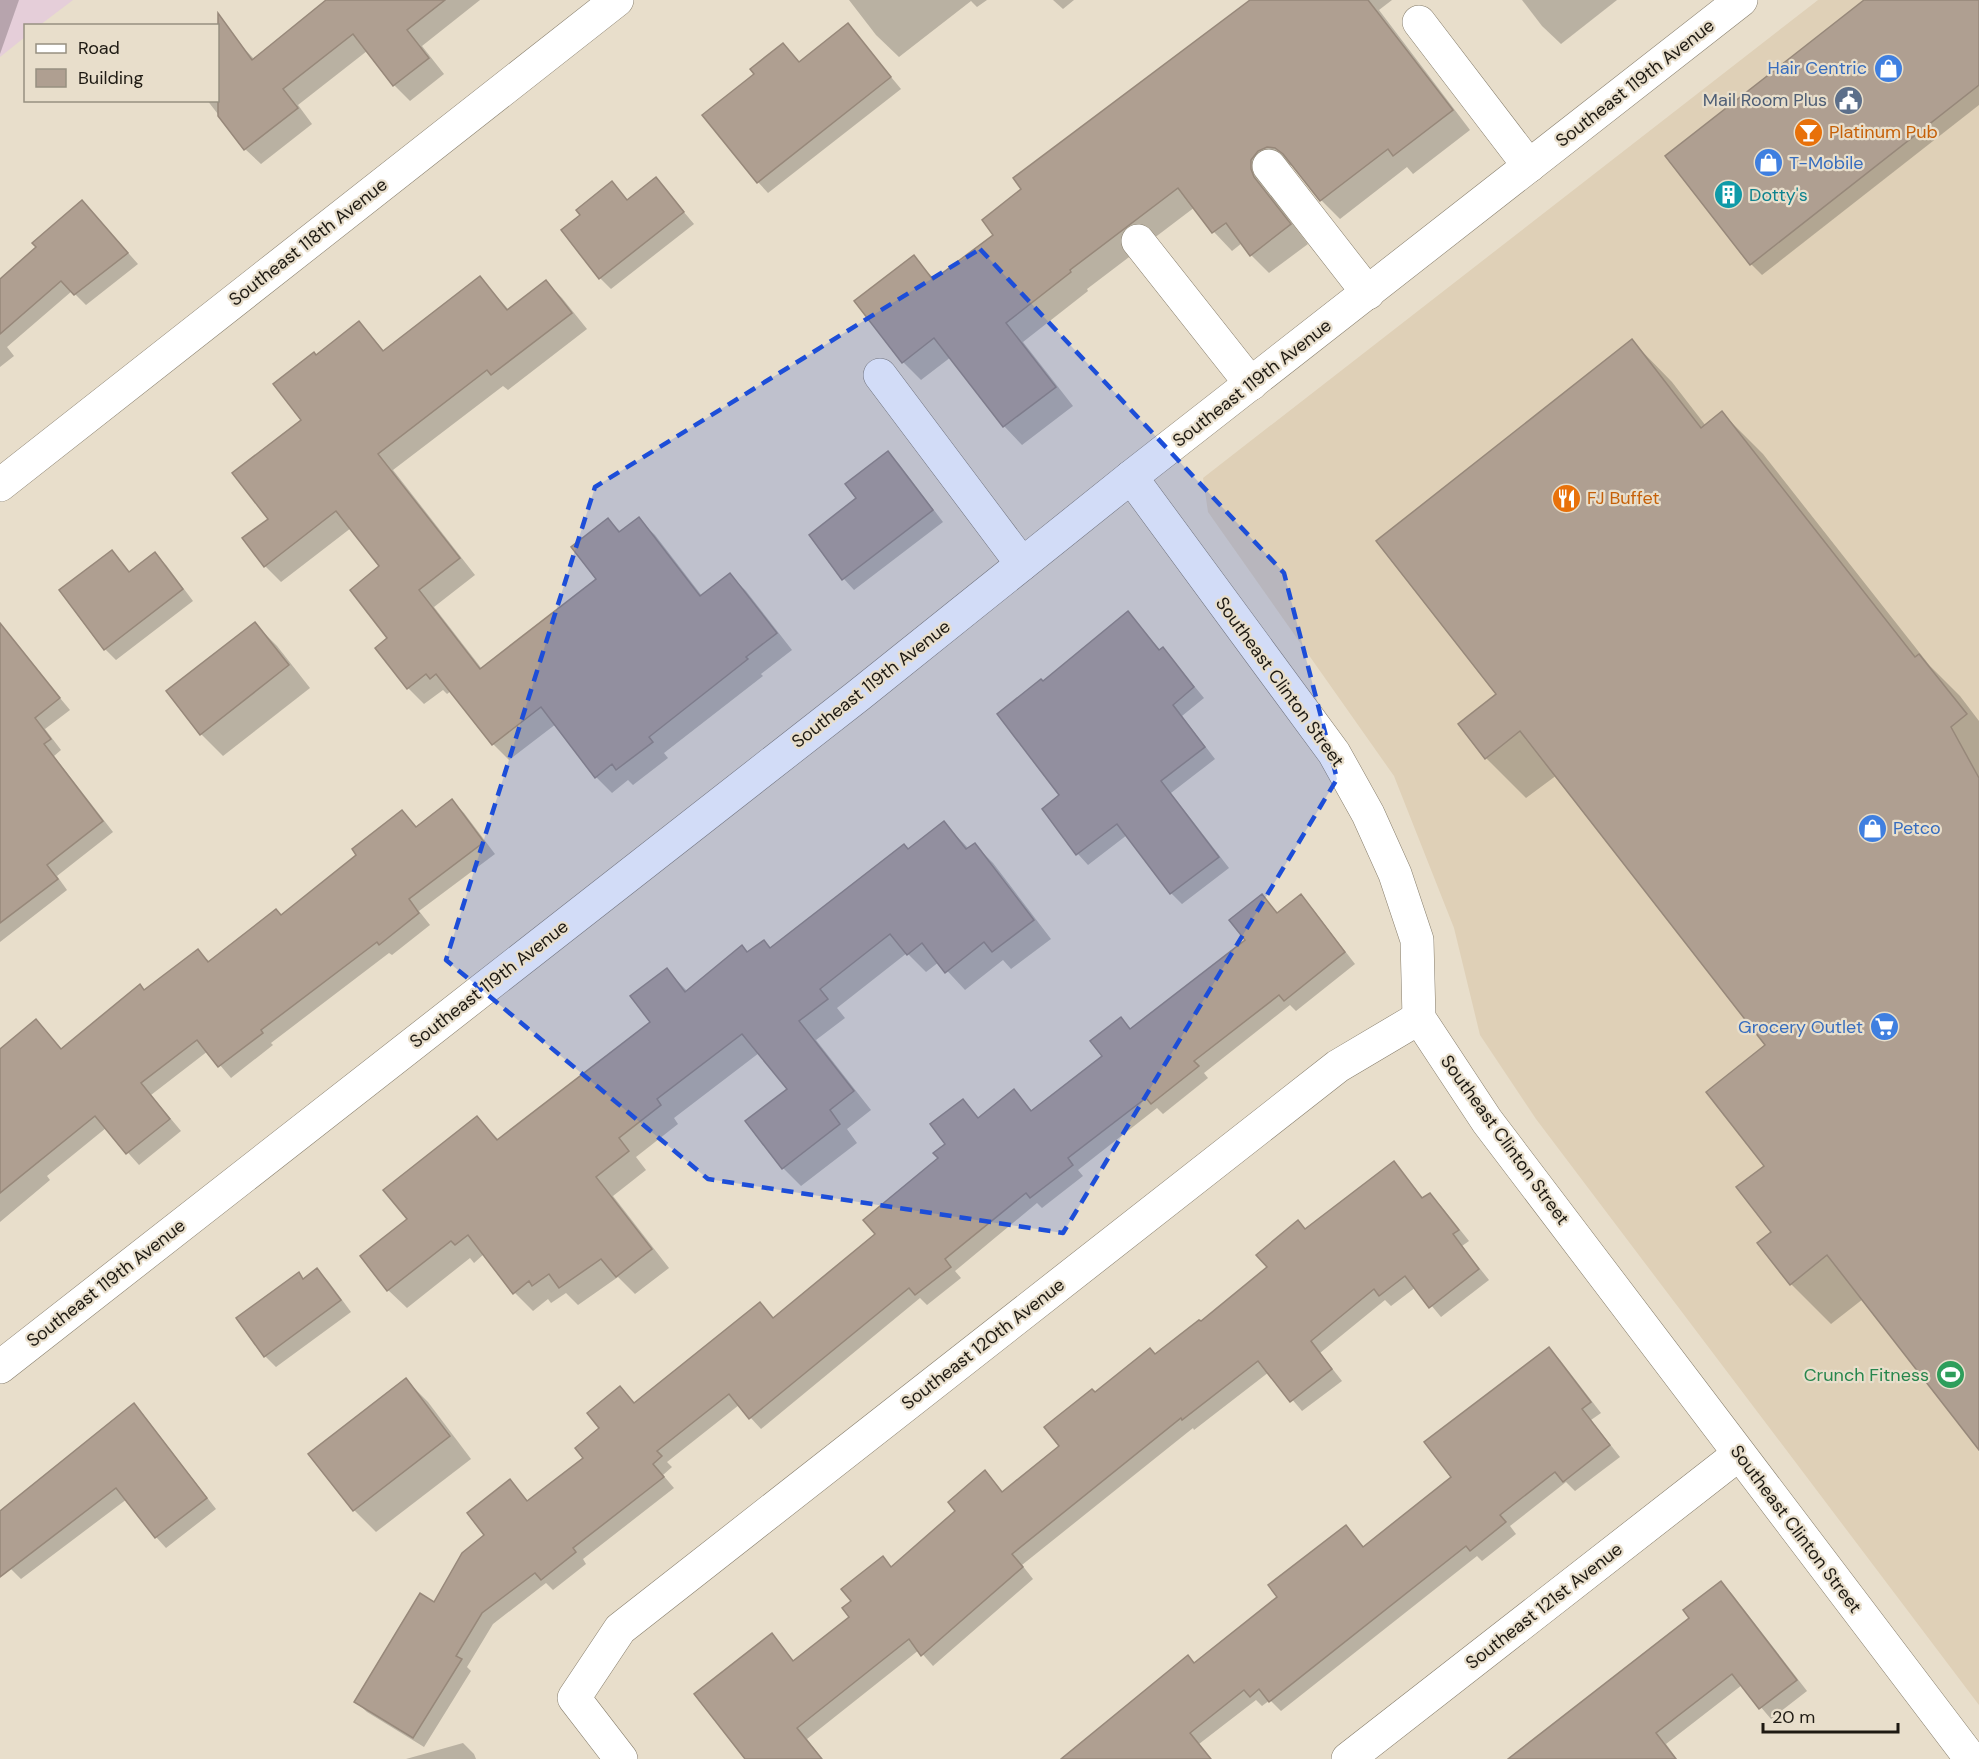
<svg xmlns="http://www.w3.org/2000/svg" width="1979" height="1759" font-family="'DM Sans',sans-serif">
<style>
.built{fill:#dfd0b7}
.education{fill:#e5ced9}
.shadow{fill:#0003}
.building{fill:#af9f91;stroke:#97887a;stroke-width:1.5}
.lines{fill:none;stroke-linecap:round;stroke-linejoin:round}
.minor-casing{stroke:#867d6b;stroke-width:34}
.minor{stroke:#fff;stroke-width:33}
.marked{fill:#1d4ed8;fill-opacity:0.2;stroke:#1d4ed8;stroke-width:4.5;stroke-dasharray:12 8;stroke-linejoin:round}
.labels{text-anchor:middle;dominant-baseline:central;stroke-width:4.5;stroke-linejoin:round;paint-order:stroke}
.shop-label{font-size:18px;fill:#366cbe;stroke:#e8decb;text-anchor:end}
.street-label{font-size:18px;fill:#1e1a13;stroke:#e8decb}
.service-label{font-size:18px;fill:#4e5e75;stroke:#e8decb;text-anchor:end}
.food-label{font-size:18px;fill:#c56008;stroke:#e8decb;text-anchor:start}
.culture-label{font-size:18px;fill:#0d838f;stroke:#e8decb;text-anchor:start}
.leisure-label{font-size:18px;fill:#27864d;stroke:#e8decb;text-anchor:end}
</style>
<rect width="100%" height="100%" fill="#e8decb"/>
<polygon class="built" points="1818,0 1979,0 1979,1705 1536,1119 1480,1035 1454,928 1394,776 1208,512 1203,478"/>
<polygon class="education" points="0,0 73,0 40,25 26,26 25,37 0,57"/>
<g class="shadow">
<polygon points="0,0 19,0 0,54"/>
<polygon points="328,0 480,0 422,46 444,74 410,101 394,85 367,51 298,105 312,124 261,164 245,149 207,100 218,100 218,57 238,42 255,60"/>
<polygon points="849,0 987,0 977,7 971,1 899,57 876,35"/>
<polygon points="1053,0 1074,0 1063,9"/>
<polygon points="1252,0 1392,0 1379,10 1470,130 1413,174 1407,167 1340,219 1321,200 1295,166 1286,165 1269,189 1272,197 1308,244 1269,273 1251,255 1242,243 1232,251 1214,232 1195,207 1087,289 1088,291 1023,342 1073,406 1022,445 1004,426 951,357 921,380 903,362 914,257 935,280 995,235"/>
<polygon points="1522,0 1617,0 1561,44 1542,26"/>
<polygon points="1866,0 1979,0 1979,105 1762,275 1751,264"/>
<polygon points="848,25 901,89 768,193 758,182 783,45 800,63"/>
<polygon points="656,179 694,224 611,289 600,278 563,230 582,215 612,183 628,201"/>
<polygon points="93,213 138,264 86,305 72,291 7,347 14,356 0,367 0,281"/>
<polygon points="480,278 509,310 546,282 562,298 587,329 508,390 503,386 393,470 475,575 434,607 482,669 598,579 608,520 621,532 638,519 655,535 702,596 730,575 746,591 792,650 761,674 763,676 664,753 668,758 633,785 628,780 612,793 596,777 556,724 509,760 493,744 451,691 447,694 443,690 424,704 408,688 389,638 381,567 351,528 281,582 265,566 244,539 270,519 303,420 316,356 359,323 385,352"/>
<polygon points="1632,341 1672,382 1706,426 1722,413 1763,454 1930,666 1960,696 1979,721 1979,1447 1863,1299 1831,1324 1791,1284 1773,1233 1766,1166 1767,1046 1557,775 1526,798 1486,758 1498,694"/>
<polygon points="888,453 899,464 943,522 854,590 844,579 811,535 858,499"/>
<polygon points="112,552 130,573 155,554 166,565 193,601 116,660 105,649"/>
<polygon points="1128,613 1161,651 1163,649 1173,660 1204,698 1182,716 1215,759 1171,793 1229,868 1182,904 1171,893 1127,835 1088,865 1078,854 1044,809 1061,796 1043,683"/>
<polygon points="255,624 277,646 310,688 223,756 201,734"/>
<polygon points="9,637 70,710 45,729 61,750 54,756 113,832 57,876 67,890 0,942 0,645"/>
<polygon points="452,801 464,813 495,854 419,911 430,925 392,955 389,953 271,1043 273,1045 231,1078 208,1051 151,1095 181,1131 139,1165 106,1128 47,1176 50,1180 0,1222 0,1058 36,1021 62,1050 198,951 210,962 281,917 358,855 402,812 417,828"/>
<polygon points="944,823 969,849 975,845 993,863 1051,939 1011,969 1003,960 965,990 939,962 926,972 907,953 837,1008 845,1018 816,1040 871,1110 847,1129 857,1143 801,1186 783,1168 789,1089 759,1053 674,1118 678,1124 636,1157 646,1170 613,1196 669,1268 635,1294 618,1277 578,1305 566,1293 551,1303 548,1299 533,1311 515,1293 484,1254 474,1263 470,1258 407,1308 388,1290 409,1220 477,1118 499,1140 652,1022 667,970 688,992 748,954 770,949 909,851"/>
<polygon points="1262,896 1278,914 1301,896 1311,907 1355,964 1296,1011 1290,1005 1204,1073 1208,1078 1163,1114 1157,1108 1078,1170 1083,1176 1042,1208 1037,1203 955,1271 961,1278 927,1305 920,1298 761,1429 739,1405 667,1462 672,1467 663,1475 674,1488 583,1559 586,1564 553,1590 546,1583 493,1624 467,1667 471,1671 424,1747 367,1712 356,1702 434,1604 486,1535 510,1481 528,1502 585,1458 620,1388 635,1404 760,1304 774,1319 877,1234 940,1158 963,1101 979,1119 1014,1091 1033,1112 1104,1056 1121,1019 1132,1030 1247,940"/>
<polygon points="1394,1163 1424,1199 1430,1195 1441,1206 1469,1241 1462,1246 1489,1280 1441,1317 1416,1287 1391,1306 1385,1300 1320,1353 1342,1381 1302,1411 1269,1372 1194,1430 1193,1428 1022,1565 1033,1579 933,1666 919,1650 807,1739 822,1759 746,1759 772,1635 794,1661 851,1617 853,1602 882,1558 893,1568 957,1511 985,1472 1003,1493 1061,1447 1095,1394 1155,1356 1201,1323 1269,1267 1306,1231"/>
<polygon points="317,1270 328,1281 351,1312 276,1367 265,1356 298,1274 304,1280"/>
<polygon points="1549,1349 1560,1360 1601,1413 1591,1420 1620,1457 1575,1491 1566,1482 1510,1526 1516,1534 1482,1561 1477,1556 1281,1711 1270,1700 1262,1706 1256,1700 1199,1744 1211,1759 1064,1759 1195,1664 1279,1598 1346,1527 1364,1547 1453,1478"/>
<polygon points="406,1380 428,1402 471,1459 376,1532 354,1510"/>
<polygon points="134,1405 144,1416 216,1509 166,1548 156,1537 127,1499 21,1579 8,1566 0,1570 0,1511"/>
<polygon points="1721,1583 1732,1594 1807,1691 1771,1719 1742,1685 1666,1744 1677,1759 1524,1759 1691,1618"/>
<polygon points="463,1743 474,1754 476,1759 406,1759"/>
</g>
<g class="building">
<polygon points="326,0 445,0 407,30 429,58 393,86 353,34 283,89 298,108 244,150 218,116 218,13 252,60"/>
<polygon points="1250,0 1368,0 1453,110 1393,156 1388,149 1320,201 1283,154 1275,148 1267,147 1258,151 1251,160 1251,169 1254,177 1291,224 1250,256 1226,223 1212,233 1178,188 1070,270 1071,272 1006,323 1056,387 1003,427 934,338 902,363 854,301 914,255 933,280 993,235 982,220 1021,189 1013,178"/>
<polygon points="1864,0 1979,0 1979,85 1750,265 1665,156"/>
<polygon points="848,23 891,77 757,183 702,115 754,74 750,69 783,43 799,62"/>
<polygon points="656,177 684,212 599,279 561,230 580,215 576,210 612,181 627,200"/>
<polygon points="82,200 128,253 74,295 61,281 0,334 0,279 36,247 32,243"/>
<polygon points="480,276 507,310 546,280 572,313 491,375 487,370 378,454 460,558 419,590 480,669 596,579 571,547 608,518 619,532 639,517 700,596 730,573 777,633 746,657 748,659 649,737 653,742 616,770 612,764 595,778 541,707 492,745 436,674 430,679 426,674 407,689 375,648 387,638 350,590 379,566 336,511 264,567 242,538 268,519 232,473 301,420 273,384 314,352 316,355 359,321 383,351"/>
<polygon points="1632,339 1701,428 1722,411 1915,657 1919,654 1967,714 1951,727 1979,778 1979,1450 1827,1255 1790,1285 1757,1243 1771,1232 1736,1187 1764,1166 1706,1092 1765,1045 1520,731 1485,759 1458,724 1496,694 1376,541"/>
<polygon points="888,451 933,510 842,580 809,535 856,498 845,484"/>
<polygon points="112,550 129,572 155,552 183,589 104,650 59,590"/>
<polygon points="1128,611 1159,650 1163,647 1194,687 1173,705 1205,747 1161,781 1219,857 1170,894 1117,824 1076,855 1042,809 1059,795 997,714 1041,679 1043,681"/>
<polygon points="255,622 289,665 200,735 166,691"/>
<polygon points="0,623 60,698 35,718 51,739 44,744 103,821 47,865 58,879 0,923"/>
<polygon points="452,799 484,842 409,899 419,913 379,945 377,942 261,1030 263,1033 218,1067 197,1040 141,1083 170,1119 126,1154 95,1116 0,1193 0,1049 36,1019 61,1049 140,984 144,990 198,949 208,962 276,909 281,915 356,855 352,849 402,810 416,827"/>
<polygon points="944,821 966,849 975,843 1034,920 992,952 984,942 945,973 922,943 907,955 890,934 820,989 828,999 799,1021 854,1091 830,1110 840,1124 782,1169 745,1121 787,1089 742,1034 657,1099 661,1105 619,1138 629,1151 596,1177 652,1249 616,1277 601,1259 559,1288 549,1274 532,1286 529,1281 513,1294 468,1235 455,1245 451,1241 387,1291 360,1256 407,1219 383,1190 477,1116 497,1140 650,1022 630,996 667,968 685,992 742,945 747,952 764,940 770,948 904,844 908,849"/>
<polygon points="1262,894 1277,913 1301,894 1345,952 1284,1001 1279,995 1194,1061 1199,1066 1151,1104 1146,1098 1068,1158 1073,1165 1030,1198 1026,1193 945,1259 951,1267 915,1295 909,1288 749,1419 729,1394 657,1451 662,1456 653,1464 664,1477 573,1548 576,1552 541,1580 535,1573 482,1613 456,1656 462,1659 413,1738 354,1702 420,1593 434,1602 462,1553 484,1535 467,1513 510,1479 527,1501 583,1458 575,1448 599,1428 587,1413 620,1386 634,1403 760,1302 773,1318 875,1234 863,1220 938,1158 933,1153 945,1144 930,1124 963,1099 978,1118 1014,1089 1031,1111 1102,1056 1090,1041 1121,1017 1130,1029 1245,940 1229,920"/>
<polygon points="1394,1161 1422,1198 1430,1193 1459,1230 1453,1234 1479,1269 1429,1308 1405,1276 1379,1296 1374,1289 1311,1341 1332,1369 1290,1402 1258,1361 1182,1420 1181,1418 1012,1554 1023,1567 921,1656 909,1639 797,1728 822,1759 745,1759 694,1694 772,1633 793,1661 849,1617 842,1608 851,1601 841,1589 883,1556 891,1567 955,1511 948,1502 985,1470 1002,1492 1059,1446 1044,1427 1092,1389 1095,1392 1150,1348 1155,1354 1199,1320 1201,1321 1267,1267 1256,1255 1298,1220 1305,1229"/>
<polygon points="317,1268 341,1300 264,1357 236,1318 299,1272 303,1279"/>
<polygon points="1549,1347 1591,1402 1582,1409 1610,1445 1563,1482 1555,1472 1500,1515 1506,1522 1470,1551 1466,1546 1269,1702 1259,1689 1250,1697 1244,1690 1190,1733 1211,1759 1061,1759 1188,1655 1194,1663 1277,1597 1268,1585 1346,1525 1363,1547 1451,1477 1424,1442"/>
<polygon points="406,1378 450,1436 353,1511 308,1454"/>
<polygon points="134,1403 207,1498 155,1538 116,1488 0,1577 0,1511"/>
<polygon points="1721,1581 1797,1680 1759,1709 1732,1674 1656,1733 1676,1759 1508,1759 1689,1618 1683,1610"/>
</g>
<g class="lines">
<defs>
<g id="minor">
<polyline points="1419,22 1529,166"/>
<polyline points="1269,166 1368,293"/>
<polyline points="1138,241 1251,384"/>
<polyline points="880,375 1022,564"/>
<polyline points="1131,477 1334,753 1368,814 1395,874 1417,940 1419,1018 1487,1121 1971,1759"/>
<polyline points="0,485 617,0"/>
<polyline points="0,1367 859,695 1131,477 1741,0"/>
<polyline points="621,1759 574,1698 620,1629 1338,1066 1419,1018"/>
<polyline points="1348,1759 1739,1454"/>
</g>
</defs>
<use href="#minor" class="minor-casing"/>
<use href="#minor" class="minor"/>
</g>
<path class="marked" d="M980 249 1284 573 1337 779 1063 1233 708 1179 446 960 595 487Z"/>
<defs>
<symbol id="shop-disc" viewBox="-11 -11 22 22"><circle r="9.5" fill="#3f7fe0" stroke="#e8decb"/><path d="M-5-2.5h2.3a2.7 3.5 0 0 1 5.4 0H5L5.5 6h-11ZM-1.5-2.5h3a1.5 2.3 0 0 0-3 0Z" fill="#fff"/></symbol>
<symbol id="civic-disc" viewBox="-11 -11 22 22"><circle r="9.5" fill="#5c6f8a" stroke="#e8decb"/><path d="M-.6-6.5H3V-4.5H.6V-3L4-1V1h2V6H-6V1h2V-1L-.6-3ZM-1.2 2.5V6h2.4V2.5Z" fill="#fff"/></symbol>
<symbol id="bar-disc" viewBox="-11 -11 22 22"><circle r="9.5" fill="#e8710a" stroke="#e8decb"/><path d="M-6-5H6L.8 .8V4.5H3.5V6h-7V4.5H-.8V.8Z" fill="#fff"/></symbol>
<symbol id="building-disc" viewBox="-11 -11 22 22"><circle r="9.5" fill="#0f9aa8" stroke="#e8decb"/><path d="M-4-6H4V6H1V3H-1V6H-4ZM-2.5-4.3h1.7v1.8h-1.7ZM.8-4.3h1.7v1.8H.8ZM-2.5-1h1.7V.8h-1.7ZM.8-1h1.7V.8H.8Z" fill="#fff"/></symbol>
<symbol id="restaurant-disc" viewBox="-11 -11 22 22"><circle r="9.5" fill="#e8710a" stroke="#e8decb"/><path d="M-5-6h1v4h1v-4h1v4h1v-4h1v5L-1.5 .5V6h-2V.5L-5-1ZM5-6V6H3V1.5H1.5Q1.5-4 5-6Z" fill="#fff"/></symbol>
<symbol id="supermarket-disc" viewBox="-11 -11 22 22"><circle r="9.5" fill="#3f7fe0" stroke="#e8decb"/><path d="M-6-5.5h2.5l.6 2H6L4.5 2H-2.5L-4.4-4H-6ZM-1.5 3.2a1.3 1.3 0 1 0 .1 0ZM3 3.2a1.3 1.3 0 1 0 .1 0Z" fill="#fff"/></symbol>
<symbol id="stadium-disc" viewBox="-11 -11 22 22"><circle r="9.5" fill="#2e9e5b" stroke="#e8decb"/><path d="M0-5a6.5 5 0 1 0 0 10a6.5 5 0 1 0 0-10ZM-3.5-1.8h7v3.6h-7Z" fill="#fff"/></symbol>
</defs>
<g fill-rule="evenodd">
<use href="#shop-disc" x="1872" y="52" width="33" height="33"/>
<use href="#civic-disc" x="1832" y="84" width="33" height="33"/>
<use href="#bar-disc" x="1792" y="116" width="33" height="33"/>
<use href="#shop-disc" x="1752" y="146" width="33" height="33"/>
<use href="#building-disc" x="1712" y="178" width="33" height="33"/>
<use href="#restaurant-disc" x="1550" y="482" width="33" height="33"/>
<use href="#shop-disc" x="1856" y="812" width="33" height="33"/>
<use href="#supermarket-disc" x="1868" y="1010" width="33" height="33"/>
<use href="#stadium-disc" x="1934" y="1358" width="33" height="33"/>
</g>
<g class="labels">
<g class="shop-label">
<text x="1867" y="68">Hair Centric</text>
<text x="1789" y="163" text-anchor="start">T-Mobile</text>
<text x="1893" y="828" text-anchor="start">Petco</text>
<text x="1863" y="1027">Grocery Outlet</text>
</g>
<g class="street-label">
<text transform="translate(1635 83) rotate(-38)">Southeast 119th Avenue</text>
<text transform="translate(308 242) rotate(-38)">Southeast 118th Avenue</text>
<text transform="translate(1252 383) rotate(-38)">Southeast 119th Avenue</text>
<text transform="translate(1280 682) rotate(54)">Southeast Clinton Street</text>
<text transform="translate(871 684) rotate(-38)">Southeast 119th Avenue</text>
<text transform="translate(489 984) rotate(-38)">Southeast 119th Avenue</text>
<text transform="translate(1505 1140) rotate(54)">Southeast Clinton Street</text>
<text transform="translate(106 1283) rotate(-38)">Southeast 119th Avenue</text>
<text transform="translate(983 1344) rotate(-38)">Southeast 120th Avenue</text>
<text transform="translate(1796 1529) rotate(53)">Southeast Clinton Street</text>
<text transform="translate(1544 1606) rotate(-38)">Southeast 121st Avenue</text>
</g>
<g class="service-label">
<text x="1827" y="100">Mail Room Plus</text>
</g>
<g class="food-label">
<text x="1829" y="132">Platinum Pub</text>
<text x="1587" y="498">FJ Buffet</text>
</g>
<g class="culture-label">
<text x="1749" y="195">Dotty's</text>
</g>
<g class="leisure-label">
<text x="1929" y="1375">Crunch Fitness</text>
</g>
</g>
<rect x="24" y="24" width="195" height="78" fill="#e8decb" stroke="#979081" stroke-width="1.5"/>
<rect x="36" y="44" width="30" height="9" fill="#ffffff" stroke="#979081" stroke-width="1.5"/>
<text x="78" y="54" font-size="18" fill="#1e1a13">Road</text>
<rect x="36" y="69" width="30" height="18" fill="#af9f91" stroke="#979081" stroke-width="1.5"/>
<text x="78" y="84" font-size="18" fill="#1e1a13">Building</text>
<path d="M1763 1723v9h135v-9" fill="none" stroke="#1e1a13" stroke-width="3"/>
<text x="1772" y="1723" font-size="18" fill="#1e1a13" stroke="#e8decb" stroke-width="4.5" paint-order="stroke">20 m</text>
</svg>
